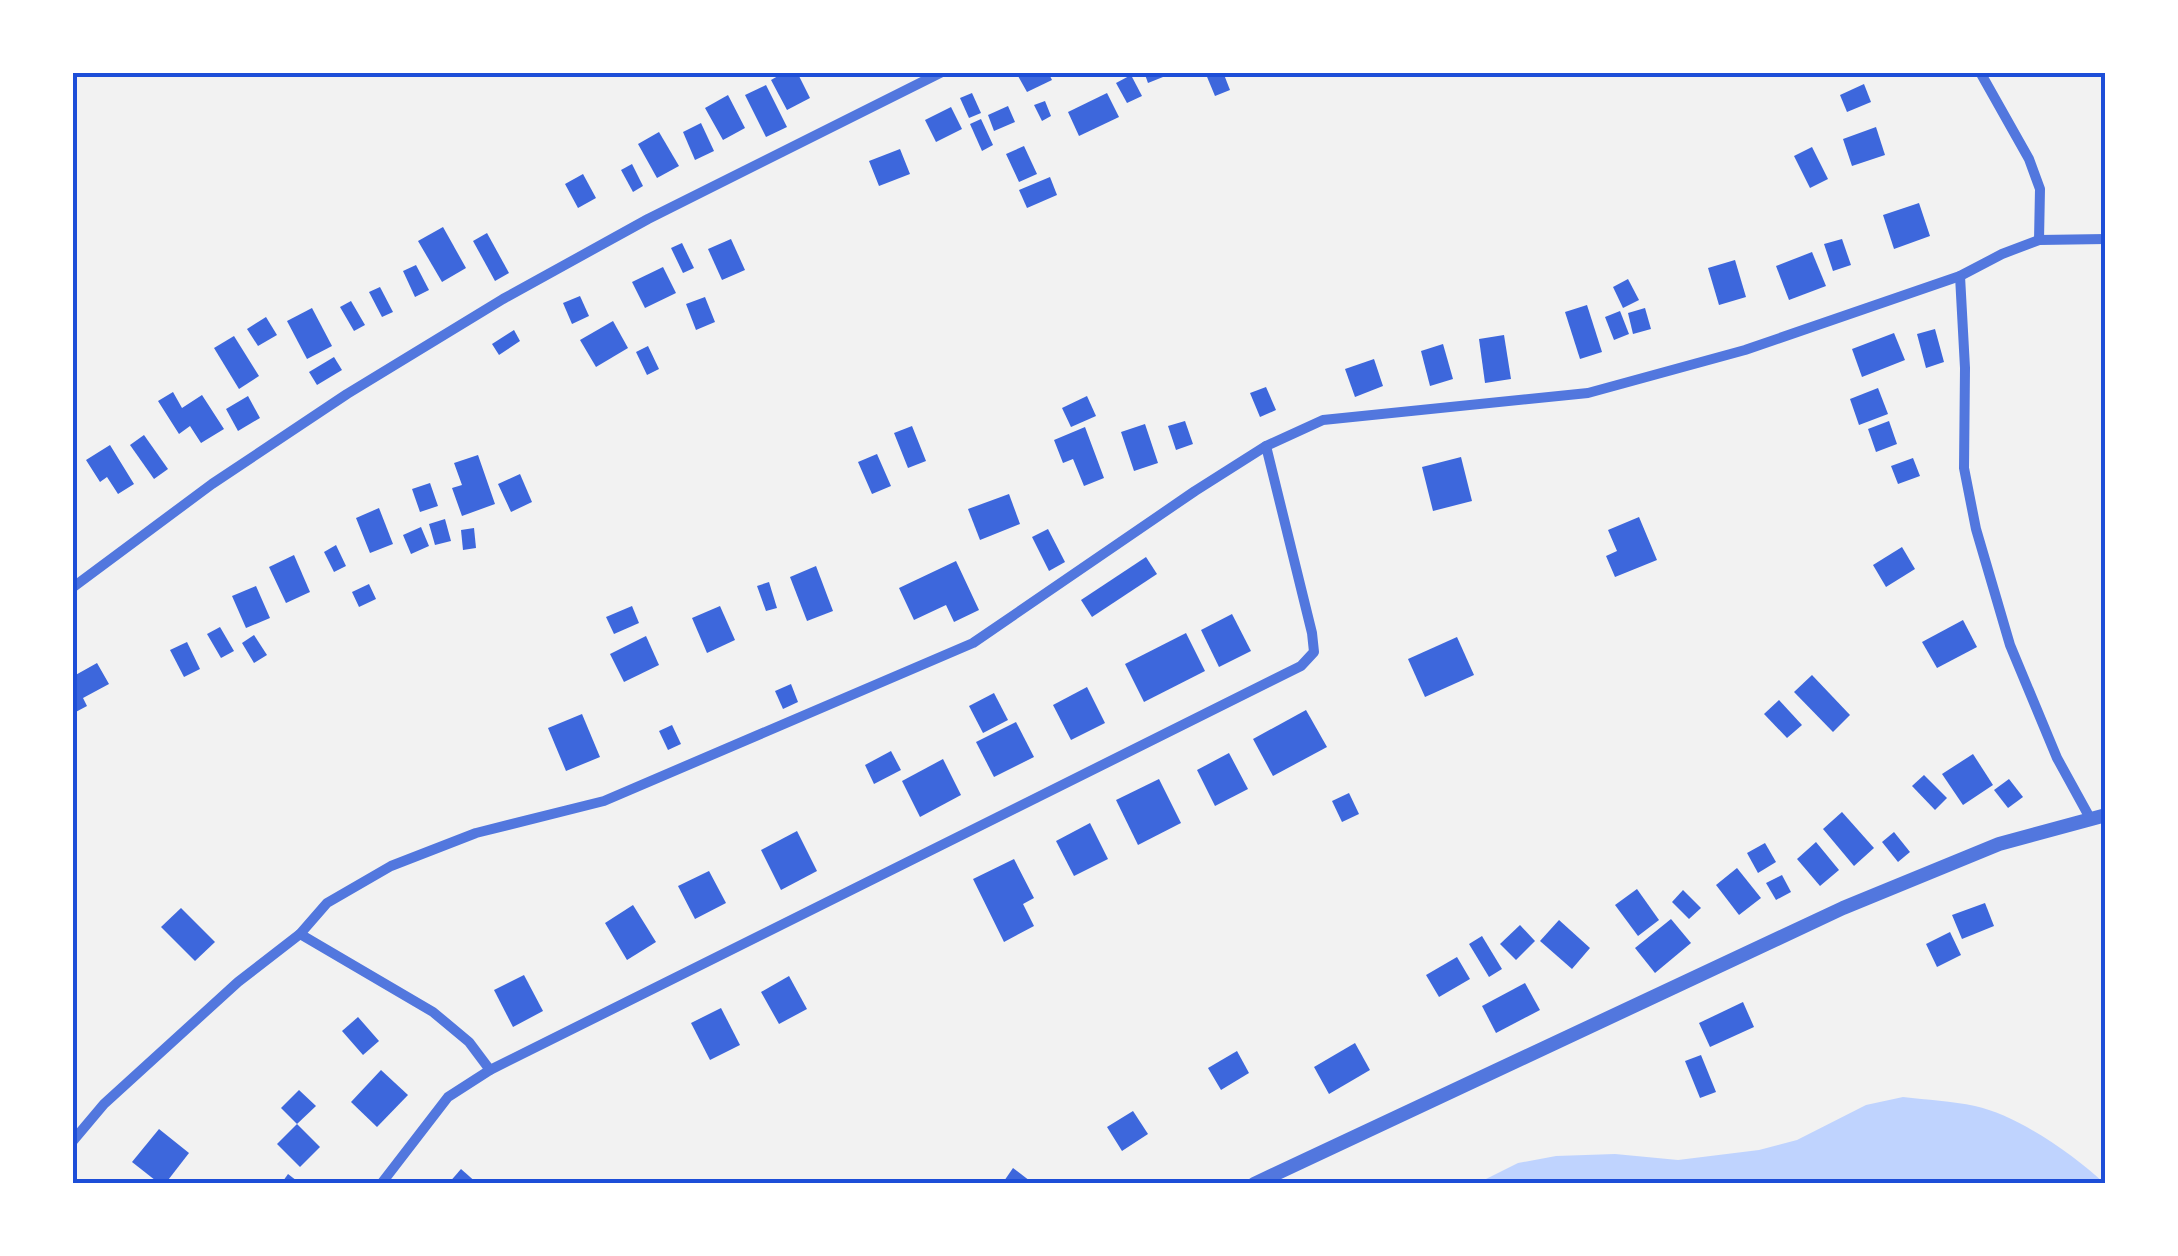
<svg xmlns="http://www.w3.org/2000/svg" width="2178" height="1256" font-family="'DM Sans',sans-serif">
<style>
.water{fill:#bfd3fe}
.building{fill:#3d67dc}
.lines{fill:none;stroke-linecap:round;stroke-linejoin:round}
.minor{stroke:#5277de;stroke-width:10}
.tertiary{stroke:#5277de;stroke-width:14}
.neatline{fill:none;stroke:#1d4ed8;stroke-width:4}
</style>
<rect width="100%" height="100%" fill="#f2f2f2"/>
<path class="water" d="M1903 1097C1927 1100 1952 1101 1975 1106 2017 1115 2073 1154 2104 1183H1478L1518 1163 1556 1156 1615 1154 1678 1160 1759 1150 1797 1140 1866 1105Z"/>
<g class="building">
<polygon points="785,72 797,72 810,98 787,110 771,80"/>
<polygon points="1025,72 1048,72 1052,80 1027,92 1018,76"/>
<polygon points="1144,72 1173,72 1173,73 1148,83"/>
<polygon points="1205,72 1223,72 1230,90 1215,96"/>
<polygon points="1131,75 1142,96 1127,103 1116,83"/>
<polygon points="1864,84 1871,102 1847,112 1840,95"/>
<polygon points="766,85 787,127 766,137 745,95"/>
<polygon points="972,93 981,113 969,118 960,98"/>
<polygon points="1107,93 1119,117 1079,136 1068,112"/>
<polygon points="728,95 745,128 723,140 705,108"/>
<polygon points="1045,101 1051,116 1042,121 1034,105"/>
<polygon points="1008,106 1015,122 994,131 988,115"/>
<polygon points="951,107 962,129 936,142 925,120"/>
<polygon points="981,119 993,145 982,151 970,124"/>
<polygon points="701,123 714,151 695,160 683,132"/>
<polygon points="1876,127 1885,155 1852,166 1843,139"/>
<polygon points="659,132 679,166 657,178 638,144"/>
<polygon points="1024,146 1037,174 1019,182 1006,154"/>
<polygon points="1812,147 1828,179 1810,188 1794,156"/>
<polygon points="900,149 910,174 879,186 869,161"/>
<polygon points="632,164 643,186 633,192 621,170"/>
<polygon points="583,174 596,198 578,208 565,184"/>
<polygon points="1050,177 1057,195 1027,208 1019,190"/>
<polygon points="1919,203 1930,236 1894,249 1883,215"/>
<polygon points="443,227 466,268 442,282 418,241"/>
<polygon points="487,233 509,273 495,281 473,241"/>
<polygon points="731,239 745,270 722,280 708,249"/>
<polygon points="1842,239 1851,265 1833,271 1824,244"/>
<polygon points="682,243 694,268 683,273 671,248"/>
<polygon points="1812,252 1826,286 1789,300 1776,266"/>
<polygon points="1735,260 1746,297 1719,305 1708,268"/>
<polygon points="416,265 429,290 415,297 403,271"/>
<polygon points="663,267 676,293 645,308 632,282"/>
<polygon points="1628,279 1639,300 1623,308 1613,287"/>
<polygon points="380,287 393,312 382,317 369,292"/>
<polygon points="580,296 589,316 572,324 563,303"/>
<polygon points="705,297 715,322 696,330 686,304"/>
<polygon points="351,301 365,325 354,331 340,307"/>
<polygon points="1587,305 1602,352 1580,359 1565,312"/>
<polygon points="312,308 332,346 307,359 287,321"/>
<polygon points="1645,308 1651,329 1633,334 1628,313"/>
<polygon points="1620,311 1629,334 1614,340 1605,317"/>
<polygon points="266,317 277,335 258,346 247,329"/>
<polygon points="613,321 628,348 596,367 580,340"/>
<polygon points="1935,329 1944,362 1926,368 1917,334"/>
<polygon points="514,330 520,341 499,355 492,344"/>
<polygon points="1894,333 1905,360 1862,377 1852,349"/>
<polygon points="1504,335 1511,379 1485,383 1479,339"/>
<polygon points="234,336 259,376 239,389 214,348"/>
<polygon points="1443,344 1453,379 1430,386 1421,351"/>
<polygon points="648,346 659,369 647,375 636,352"/>
<polygon points="334,357 342,370 317,385 309,372"/>
<polygon points="1374,359 1383,386 1355,397 1345,369"/>
<polygon points="1266,387 1276,410 1260,417 1250,393"/>
<polygon points="1878,388 1888,414 1859,425 1850,399"/>
<polygon points="173,392 182,408 202,395 224,429 201,443 190,426 179,434 158,401"/>
<polygon points="248,396 260,418 238,431 226,409"/>
<polygon points="1087,396 1096,416 1071,427 1062,408"/>
<polygon points="1185,421 1193,444 1176,450 1168,426"/>
<polygon points="1889,421 1897,444 1876,452 1868,429"/>
<polygon points="1145,424 1158,463 1134,471 1121,432"/>
<polygon points="912,426 926,461 908,468 894,433"/>
<polygon points="1085,427 1104,478 1084,486 1073,459 1063,463 1054,440"/>
<polygon points="144,435 168,469 154,479 130,445"/>
<polygon points="110,445 134,484 118,494 107,477 100,482 86,460"/>
<polygon points="877,454 891,486 872,494 858,462"/>
<polygon points="478,455 495,504 462,516 452,488 462,485 454,463"/>
<polygon points="1461,457 1472,501 1433,511 1422,467"/>
<polygon points="1913,458 1920,476 1898,484 1891,466"/>
<polygon points="520,474 532,502 511,512 498,484"/>
<polygon points="430,483 438,506 420,512 412,489"/>
<polygon points="1009,494 1020,524 980,540 968,509"/>
<polygon points="379,508 393,544 370,553 356,518"/>
<polygon points="1639,517 1657,560 1615,577 1606,556 1617,551 1608,530"/>
<polygon points="445,519 451,541 435,545 429,524"/>
<polygon points="421,527 429,546 411,554 403,535"/>
<polygon points="474,528 476,548 463,550 461,530"/>
<polygon points="1048,529 1065,562 1049,571 1032,537"/>
<polygon points="336,545 346,566 334,572 324,552"/>
<polygon points="1902,547 1915,569 1886,587 1873,565"/>
<polygon points="294,555 310,592 286,603 269,567"/>
<polygon points="1146,557 1157,574 1092,617 1081,600"/>
<polygon points="956,561 979,610 954,622 946,605 914,620 899,588"/>
<polygon points="816,566 833,611 807,621 790,577"/>
<polygon points="769,582 777,608 766,611 757,586"/>
<polygon points="369,584 376,599 359,607 352,592"/>
<polygon points="256,586 270,618 246,628 232,596"/>
<polygon points="632,606 639,623 614,634 606,617"/>
<polygon points="720,606 735,640 707,653 692,618"/>
<polygon points="1232,614 1251,651 1219,667 1201,630"/>
<polygon points="1963,620 1977,647 1937,668 1922,642"/>
<polygon points="220,627 234,651 221,658 207,634"/>
<polygon points="1186,633 1205,671 1144,702 1125,664"/>
<polygon points="254,635 267,655 254,663 242,643"/>
<polygon points="646,636 659,665 624,682 610,654"/>
<polygon points="1457,637 1474,675 1425,697 1408,659"/>
<polygon points="187,642 200,669 184,677 170,650"/>
<polygon points="97,663 109,684 83,698 87,706 72,714 72,677"/>
<polygon points="1812,675 1850,715 1833,732 1794,692"/>
<polygon points="791,684 798,702 783,709 775,691"/>
<polygon points="1087,687 1105,723 1071,740 1053,705"/>
<polygon points="994,693 1008,720 983,733 969,706"/>
<polygon points="1779,700 1802,725 1787,738 1764,714"/>
<polygon points="1306,710 1327,747 1273,776 1253,739"/>
<polygon points="582,714 600,757 566,771 548,728"/>
<polygon points="1016,722 1034,757 994,777 976,742"/>
<polygon points="672,725 681,744 668,750 659,731"/>
<polygon points="891,751 901,770 874,784 865,765"/>
<polygon points="1229,753 1248,789 1215,806 1197,770"/>
<polygon points="1973,754 1993,785 1963,805 1942,774"/>
<polygon points="943,759 961,795 920,817 902,781"/>
<polygon points="1924,775 1947,798 1935,810 1912,786"/>
<polygon points="1159,779 1181,823 1138,845 1116,800"/>
<polygon points="2009,779 2023,797 2008,808 1994,790"/>
<polygon points="1349,793 1359,814 1342,822 1332,801"/>
<polygon points="1842,812 1874,848 1854,866 1823,829"/>
<polygon points="1090,823 1108,859 1074,876 1056,841"/>
<polygon points="797,831 817,871 781,890 761,850"/>
<polygon points="1894,832 1910,852 1898,862 1882,842"/>
<polygon points="1816,842 1839,870 1820,886 1797,859"/>
<polygon points="1765,843 1776,862 1758,873 1747,853"/>
<polygon points="1014,859 1034,898 1023,904 1034,926 1004,942 973,879"/>
<polygon points="1737,868 1761,898 1739,915 1716,885"/>
<polygon points="709,871 726,903 695,919 678,886"/>
<polygon points="1782,875 1791,892 1776,900 1766,883"/>
<polygon points="1637,889 1659,920 1638,936 1615,905"/>
<polygon points="1683,890 1701,908 1689,919 1672,902"/>
<polygon points="1985,903 1994,926 1962,939 1952,915"/>
<polygon points="633,905 656,942 627,960 605,923"/>
<polygon points="181,908 215,942 195,961 161,927"/>
<polygon points="1671,919 1691,943 1655,973 1635,948"/>
<polygon points="1559,920 1590,948 1572,969 1540,941"/>
<polygon points="1520,925 1535,941 1516,960 1500,944"/>
<polygon points="1950,932 1961,955 1937,967 1926,944"/>
<polygon points="1482,936 1502,969 1489,977 1469,944"/>
<polygon points="1457,957 1470,979 1439,997 1426,975"/>
<polygon points="524,975 543,1011 513,1027 494,990"/>
<polygon points="789,976 807,1009 779,1024 761,992"/>
<polygon points="1525,983 1540,1010 1496,1033 1482,1006"/>
<polygon points="1743,1002 1754,1027 1710,1047 1699,1023"/>
<polygon points="721,1008 740,1045 710,1060 691,1023"/>
<polygon points="358,1017 379,1041 363,1055 342,1031"/>
<polygon points="1355,1043 1370,1070 1329,1094 1314,1067"/>
<polygon points="1237,1051 1249,1073 1221,1090 1208,1068"/>
<polygon points="1701,1055 1716,1092 1700,1098 1685,1061"/>
<polygon points="381,1070 408,1095 377,1127 351,1102"/>
<polygon points="299,1090 316,1106 297,1124 281,1108"/>
<polygon points="1133,1111 1148,1134 1122,1151 1107,1127"/>
<polygon points="297,1124 320,1147 300,1167 277,1144"/>
<polygon points="159,1129 189,1153 165,1184 160,1184 132,1162"/>
<polygon points="1013,1168 1034,1184 1002,1184"/>
<polygon points="461,1169 478,1184 448,1184"/>
<polygon points="288,1174 301,1184 281,1184"/>
</g>
<g class="lines">
<g class="minor">
<polyline points="1980,72 2029,159 2040,189 2039,240"/>
<polyline points="1960,276 1965,368 1964,468 1976,529 2010,645 2057,758 2090,818"/>
<polyline points="72,588 212,484 347,394 503,299 648,219 942,72"/>
<polyline points="300,934 433,1012 469,1042 490,1070"/>
<polyline points="72,1142 104,1104 238,982 300,934 327,903 391,866 476,833 604,801 973,643 1195,491 1266,446 1323,420 1588,393 1745,350 1960,276 2002,254 2039,240 2106,239"/>
<polyline points="381,1184 448,1097 490,1070 1301,666 1314,652 1312,633 1266,446"/>
</g>
<polyline class="tertiary" points="1254,1184 1843,908 1999,844 2106,815"/>
</g>
<rect width="2178" height="1256" fill="none" stroke="#ffffff" stroke-width="150"/>
<rect x="75" y="75" width="2028" height="1106" class="neatline"/>
</svg>
